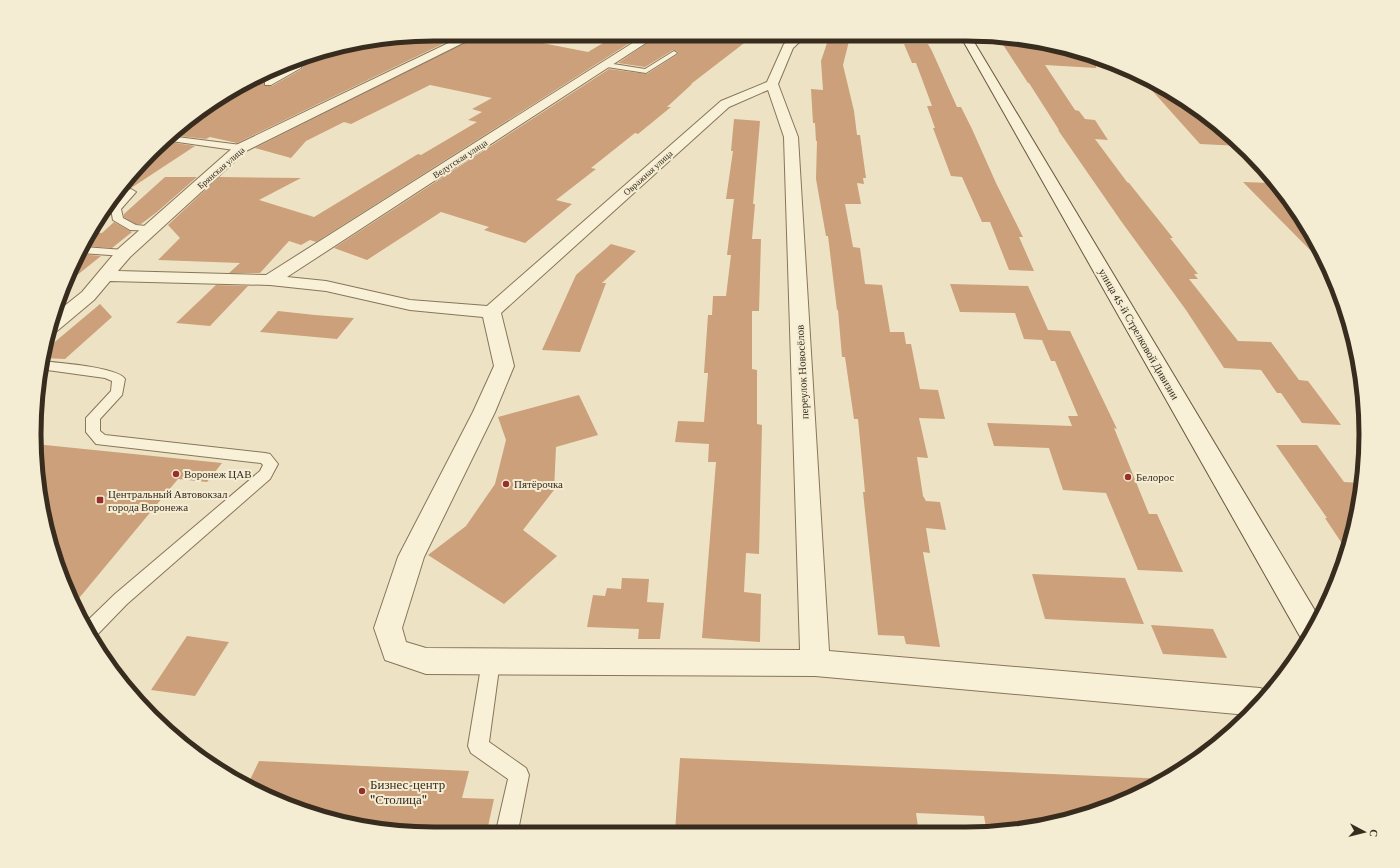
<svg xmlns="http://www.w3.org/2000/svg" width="1400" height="868" font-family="'Crimson Pro',serif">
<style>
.building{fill:#cba07a}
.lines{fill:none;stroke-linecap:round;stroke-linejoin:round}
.lane-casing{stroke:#88755a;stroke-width:2}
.street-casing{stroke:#88755a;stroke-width:2}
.secondary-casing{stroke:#69563e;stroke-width:2}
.lane{fill:#f8f0d7;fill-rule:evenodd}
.street{fill:#f8f0d7;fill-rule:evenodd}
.secondary{fill:#f8f0d7;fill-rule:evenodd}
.poi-dot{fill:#96302b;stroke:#f5edd3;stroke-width:1.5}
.labels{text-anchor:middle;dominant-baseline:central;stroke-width:4;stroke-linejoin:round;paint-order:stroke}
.far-street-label{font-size:9px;fill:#382c1e;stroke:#f5edd3}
.street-label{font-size:11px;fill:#382c1e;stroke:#f5edd3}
.poi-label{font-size:11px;fill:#382c1e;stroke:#f5edd3;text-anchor:start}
.near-poi-label{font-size:13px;fill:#382c1e;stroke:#f5edd3;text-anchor:start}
.rim{fill:none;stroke:#382c1e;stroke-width:5}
</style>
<rect width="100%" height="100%" fill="#ede3c4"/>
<g class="building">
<polygon points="382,37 457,37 237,143 210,137 206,139 170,135 191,117 257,75 288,63 294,63 264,80 264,86 272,86 302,69 305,62 329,50"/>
<polygon points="476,37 512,37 588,52 613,37 639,37 316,242 310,240 301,245 289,241 260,273 229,273 240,263 158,260 180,238 168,225 219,177 301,178 259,200 314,217 418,154 421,155 477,122 468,120 482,112 472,109 492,98 430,85 351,124 344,122 306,141 291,158 255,148"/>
<polygon points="656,37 752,37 691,84 692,84 667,107 671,107 638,134 635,133 591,168 596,169 556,200 572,204 525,243 484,230 489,227 441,212 367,260 334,248 609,69 647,74 678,54 678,52 673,50 645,67 618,63"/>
<polygon points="998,37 1018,37 1097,59 1096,68 1045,65 1075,110 1079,111 1085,119 1095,120 1108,140 1095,139 1127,182 1129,183 1173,238 1170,238 1198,274 1194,274 1198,279 1189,279 1238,341 1271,342 1299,380 1308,381 1341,425 1302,423 1281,393 1277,393 1261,370 1224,368 1186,310 1121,221 1058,130 1059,130 1029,83 1028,83"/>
<polygon points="828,40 849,41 843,65 854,111 857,135 860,135 866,178 863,178 864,184 857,183 861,204 845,204 853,247 860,248 865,284 882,285 890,332 904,332 906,344 911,344 920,389 938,390 945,419 919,418 928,458 917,457 923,496 926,501 940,502 946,530 926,528 930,553 923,552 940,647 906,644 904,636 878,635 863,492 865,492 858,419 854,419 845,357 842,357 838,310 837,310 828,236 826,236 816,179 817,141 816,141 815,123 813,123 811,89 823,90 821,61"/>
<polygon points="904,44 928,44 932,51 957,107 961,107 972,129 996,183 1023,237 1019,237 1034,271 1009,270 990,222 982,222 962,177 951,176 933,128 935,128 927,106 932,106 916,63 912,63"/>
<polygon points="1150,82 1209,117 1240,146 1200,144 1148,86"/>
<polygon points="734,119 760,121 753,204 755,204 752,239 761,239 759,311 752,311 752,369 757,370 757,424 762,425 759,554 746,553 744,592 761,594 760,642 702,638 716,462 708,462 709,444 675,442 678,421 704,422 708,373 704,373 708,315 712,315 713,296 726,296 731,255 727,255 734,199 726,199 733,151 731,151"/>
<polygon points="163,141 195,146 119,196 117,193 151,151"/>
<polygon points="165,177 197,177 157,212 141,224 136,224 124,217 124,214"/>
<polygon points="1243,182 1276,183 1312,234 1317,244 1310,250"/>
<polygon points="114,222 132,232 112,248 85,246 91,232 102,233"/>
<polygon points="611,244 636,251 602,283 606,283 580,352 542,350 576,275"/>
<polygon points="80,254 101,256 66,284"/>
<polygon points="950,284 1028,286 1048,330 1070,331 1117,429 1114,428 1149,514 1157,514 1183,572 1138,570 1106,493 1063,490 1049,448 994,446 987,423 1072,426 1068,416 1078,416 1055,361 1051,361 1042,340 1024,339 1015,313 960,312"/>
<polygon points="216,285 248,286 210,326 176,323"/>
<polygon points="100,304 112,317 65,359 43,358 44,351"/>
<polygon points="278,311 315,315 354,318 337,339 260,332"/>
<polygon points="579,395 598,435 556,447 554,490 523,530 557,556 504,604 428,555 466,526 495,484 506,440 498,417"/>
<polygon points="35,444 222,463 207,482 178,479 75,603 55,562 37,486"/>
<polygon points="1276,445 1317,445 1344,482 1361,483 1352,537 1347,551 1325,518 1327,518"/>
<polygon points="1032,574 1125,578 1144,624 1045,619"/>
<polygon points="622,578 649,579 647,602 664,603 660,639 638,639 639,629 587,627 593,595 605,596 607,588 621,589"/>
<polygon points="1151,625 1213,629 1227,658 1163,654"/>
<polygon points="187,636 229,642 195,696 151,690"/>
<polygon points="680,758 1168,779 1094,813 992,833 987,833 984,816 916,813 919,833 675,832"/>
<polygon points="259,761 469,771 462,798 494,799 487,831 382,831 281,804 248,784"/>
</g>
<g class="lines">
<defs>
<g id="lane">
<polygon points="674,51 677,53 676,54 646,73 607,67 603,65 607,63 645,69"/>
<polygon points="299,58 304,60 301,68 271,85 265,85 265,81 295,65 296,61 293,60"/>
<polygon points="169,136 241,145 245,148 241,151 164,140"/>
<polygon points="131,189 136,192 121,209 123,218 136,225 156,227 157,229 156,231 130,230 113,220 111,209 128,190"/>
<polygon points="84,247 124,250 129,253 124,256 81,253"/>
<path d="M42 361C58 363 118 367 125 379L122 395 100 419V431L105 435 265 453 270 454 278 464 270 479 127 604 95 637 92 638 85 623 115 594 260 471 263 465 261 463 96 444 86 432V418L111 391 112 381 105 378 40 369Z"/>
<polygon points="491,653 497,655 500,661 489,742 526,768 529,775 518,831 496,831 508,779 471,753 468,746 482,661 485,655"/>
</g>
<path id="street" d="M461 37H475L246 151 130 257 118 271 266 275 642 37H655L287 277 326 281 410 300 487 306 721 101 767 82 784 44 793 37H805L793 48 778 84 798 137 829 651 1260 688 1270 692 1248 715 815 676 426 674 385 660 374 628 398 557 473 412 494 366 483 317 410 310 326 291 270 285 110 281 94 300 57 331 49 332 53 315 82 292 118 249 236 145ZM768 90 784 137 800 650 426 648 406 642 402 628 424 557 495 412 514 366 501 313 729 107Z"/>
<polygon id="secondary" points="961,37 971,37 1320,619 1306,641 1302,640"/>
</defs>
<use href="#lane" class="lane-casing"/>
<use href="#street" class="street-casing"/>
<use href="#secondary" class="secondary-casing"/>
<use href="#lane" class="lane"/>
<use href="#street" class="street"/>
<use href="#secondary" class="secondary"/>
</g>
<g class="poi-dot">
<circle cx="176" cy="474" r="4"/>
<circle cx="1128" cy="477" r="4"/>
<circle cx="506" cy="484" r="4"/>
<rect x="96" y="496" width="8" height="8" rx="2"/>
<circle cx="362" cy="791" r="4"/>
</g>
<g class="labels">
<g class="far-street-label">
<text transform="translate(460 159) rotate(-33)">Ведугская улица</text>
<text transform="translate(221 168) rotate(-41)">Брянская улица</text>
<text transform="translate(648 173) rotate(-42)">Овражная улица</text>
</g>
<g class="street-label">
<text transform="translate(1139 334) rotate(60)">улица 45-й Стрелковой Дивизии</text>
<text transform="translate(802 372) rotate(-93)">переулок Новосёлов</text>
</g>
<g class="poi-label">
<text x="184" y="474">Воронеж ЦАВ</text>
<text x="1136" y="477">Белорос</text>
<text x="514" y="484">Пятёрочка</text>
<text x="108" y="494">Центральный Автовокзал<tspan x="108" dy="13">города Воронежа</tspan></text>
</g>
<g class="near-poi-label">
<text x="370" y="784">Бизнес-центр<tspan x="370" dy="15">"Столица"</tspan></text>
</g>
</g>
<path d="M0 0H1400V868H0ZM434 41H966A393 393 0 0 1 1359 434V434A393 393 0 0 1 966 827H434A393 393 0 0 1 41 434V434A393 393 0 0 1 434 41Z" fill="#f5edd3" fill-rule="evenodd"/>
<path class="rim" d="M434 41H966A393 393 0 0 1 1359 434V434A393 393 0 0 1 966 827H434A393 393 0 0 1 41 434V434A393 393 0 0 1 434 41Z"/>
<g transform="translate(1364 832) rotate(97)" stroke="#f5edd3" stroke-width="3" paint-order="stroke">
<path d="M0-3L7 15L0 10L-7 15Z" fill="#382c1e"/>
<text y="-6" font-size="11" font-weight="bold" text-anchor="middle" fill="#382c1e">С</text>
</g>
</svg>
